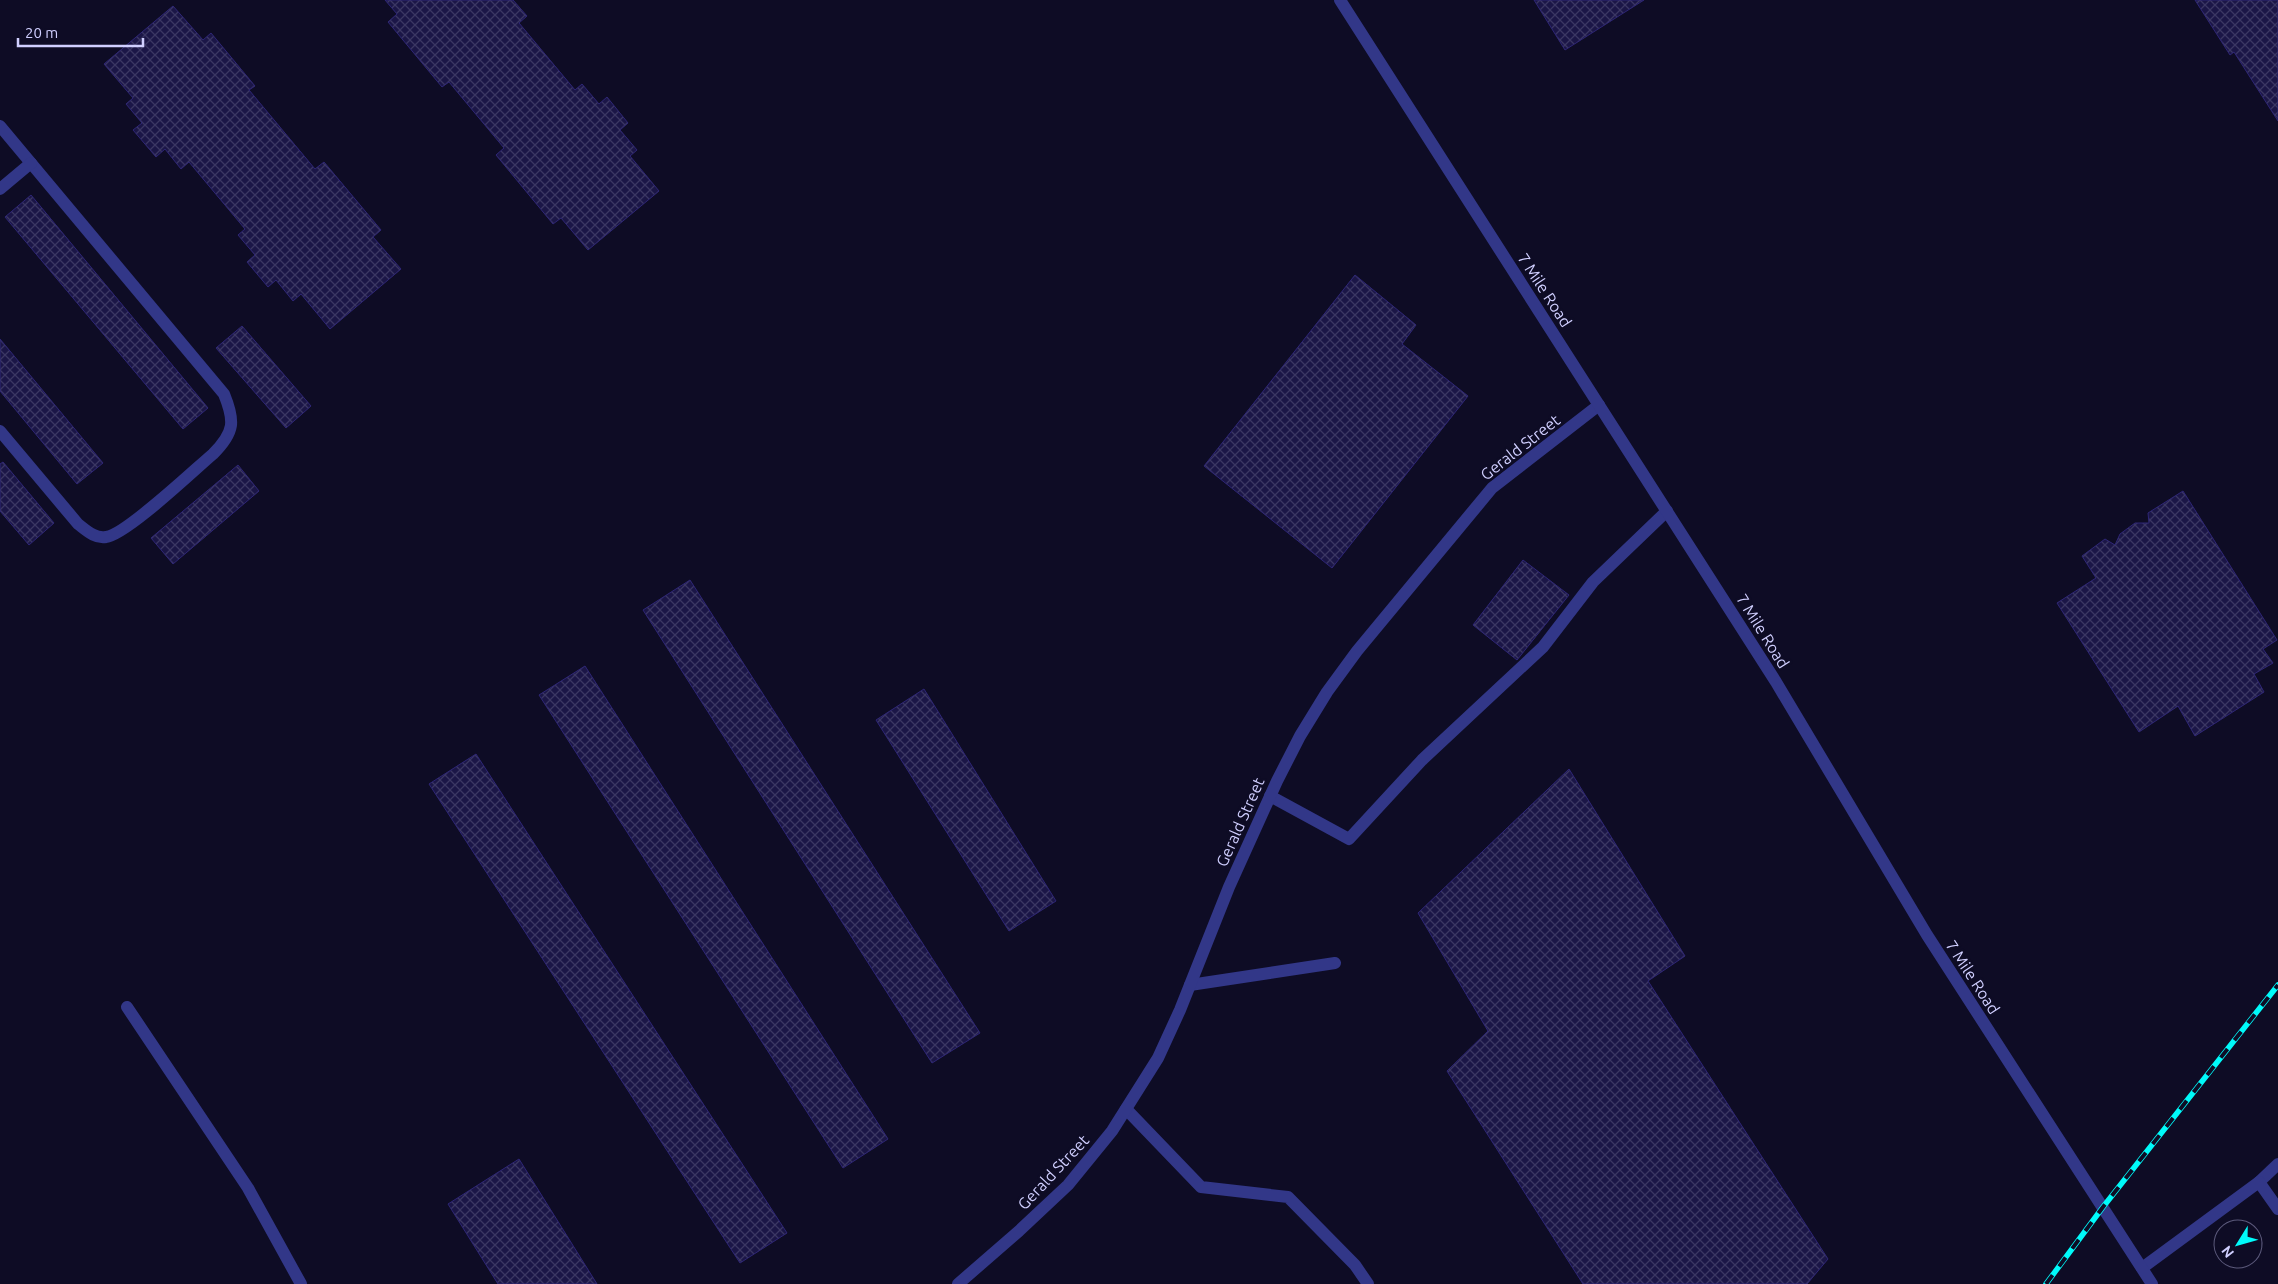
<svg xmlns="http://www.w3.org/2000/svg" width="2278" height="1284" font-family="Ubuntu,sans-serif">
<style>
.building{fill:url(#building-cross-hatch);stroke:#2e2676}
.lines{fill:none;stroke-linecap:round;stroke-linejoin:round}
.service{stroke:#323788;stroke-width:12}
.minor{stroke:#323788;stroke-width:12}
.tertiary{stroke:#323788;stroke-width:12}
.rail-casing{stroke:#00fafa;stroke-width:5.5}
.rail{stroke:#0e0c25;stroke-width:4;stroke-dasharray:11;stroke-linecap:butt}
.labels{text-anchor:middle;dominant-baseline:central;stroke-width:5;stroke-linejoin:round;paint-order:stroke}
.street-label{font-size:16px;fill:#d0cfff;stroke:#0e0c25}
</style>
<defs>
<pattern id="building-cross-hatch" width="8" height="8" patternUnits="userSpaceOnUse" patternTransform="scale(1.25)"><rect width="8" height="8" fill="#1b1647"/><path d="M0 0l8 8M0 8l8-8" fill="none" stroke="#3b3763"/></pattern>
</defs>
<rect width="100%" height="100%" fill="#0e0c25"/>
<g class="building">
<polygon points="385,0 513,0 527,16 519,23 575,90 582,84 599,104 607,97 628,123 620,130 637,150 630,156 659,191 588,250 561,218 553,224 496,155 504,148 449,82 442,87 388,22 397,14"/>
<polygon points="1534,0 1644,0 1565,50"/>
<polygon points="2195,0 2278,0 2278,121 2234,52 2230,55"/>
<polygon points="173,6 203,40 211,33 255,86 249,90 315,169 324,162 381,230 373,237 401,269 330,329 301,294 293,301 276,280 268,287 247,262 255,255 238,235 245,229 189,162 181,169 165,149 156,157 133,130 142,123 126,104 133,98 104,64"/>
<polygon points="31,195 208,408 183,429 5,217"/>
<polygon points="1355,275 1416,325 1402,344 1468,396 1332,568 1204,466"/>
<polygon points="242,326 311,406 286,428 216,348"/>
<polygon points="0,339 103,463 77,484 0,391"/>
<polygon points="3,462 54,523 29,545 0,511 0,464"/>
<polygon points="238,465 259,491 173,564 151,538"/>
<polygon points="2183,491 2277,640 2263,649 2273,663 2254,674 2264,692 2195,736 2178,706 2139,732 2057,603 2096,578 2082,556 2105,539 2115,545 2120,534 2135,523 2149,523 2148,513"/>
<polygon points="1523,560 1569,595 1517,660 1473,625"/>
<polygon points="690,580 980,1033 932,1063 643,610"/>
<polygon points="585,666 888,1139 843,1168 539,695"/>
<polygon points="924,689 1056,901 1009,931 876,720"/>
<polygon points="476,754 787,1233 740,1263 429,784"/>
<polygon points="1569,769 1685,956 1648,981 1828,1259 1807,1284 1583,1284 1447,1071 1488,1031 1418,913"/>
<polygon points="519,1159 597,1284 498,1284 448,1204"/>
</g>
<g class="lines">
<g class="service">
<path d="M0 126 224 394C235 421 235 432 213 454 194 470 126 535 106 537 95 539 86 530 78 524L0 431"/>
<polyline points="0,189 31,163"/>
<polyline points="1270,796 1349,839 1422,760 1543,647 1593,582 1667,511"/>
<polyline points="1190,985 1335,963"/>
<polyline points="127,1007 248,1188 301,1284"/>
<polyline points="1126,1109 1201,1187 1288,1197 1355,1265 1368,1284"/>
<polyline points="2259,1182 2278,1164"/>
<polyline points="2142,1268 2259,1182 2278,1209"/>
</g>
<polyline class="minor" points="958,1284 1019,1231 1068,1185 1112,1131 1158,1058 1180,1010 1229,887 1277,781 1300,736 1327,692 1357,651 1492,488 1599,405"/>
<polyline class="tertiary" points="1340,0 1776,682 1927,935 2152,1284"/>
<defs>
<polyline id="rail" points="2046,1284 2103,1207 2278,985"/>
</defs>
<use href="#rail" class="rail-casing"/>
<use href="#rail" class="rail"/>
</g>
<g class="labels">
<g class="street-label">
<text transform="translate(1545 290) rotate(57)">7 Mile Road</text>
<text transform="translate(1520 447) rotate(-38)">Gerald Street</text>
<text transform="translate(1763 631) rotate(58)">7 Mile Road</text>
<text transform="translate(1240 822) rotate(-66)">Gerald Street</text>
<text transform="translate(1973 977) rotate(57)">7 Mile Road</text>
<text transform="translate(1053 1172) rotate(-47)">Gerald Street</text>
</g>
</g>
<g transform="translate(2238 1244) rotate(233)"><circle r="24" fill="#0e0c25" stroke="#5c5a7c"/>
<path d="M0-4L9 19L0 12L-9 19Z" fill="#00fafa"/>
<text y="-8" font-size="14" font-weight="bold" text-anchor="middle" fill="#d0cfff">N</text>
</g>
<path d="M18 38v8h125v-8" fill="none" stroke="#d0cfff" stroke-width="2.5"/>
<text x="25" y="38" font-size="15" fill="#d0cfff" stroke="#0e0c25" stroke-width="4" paint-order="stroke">20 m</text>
</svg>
